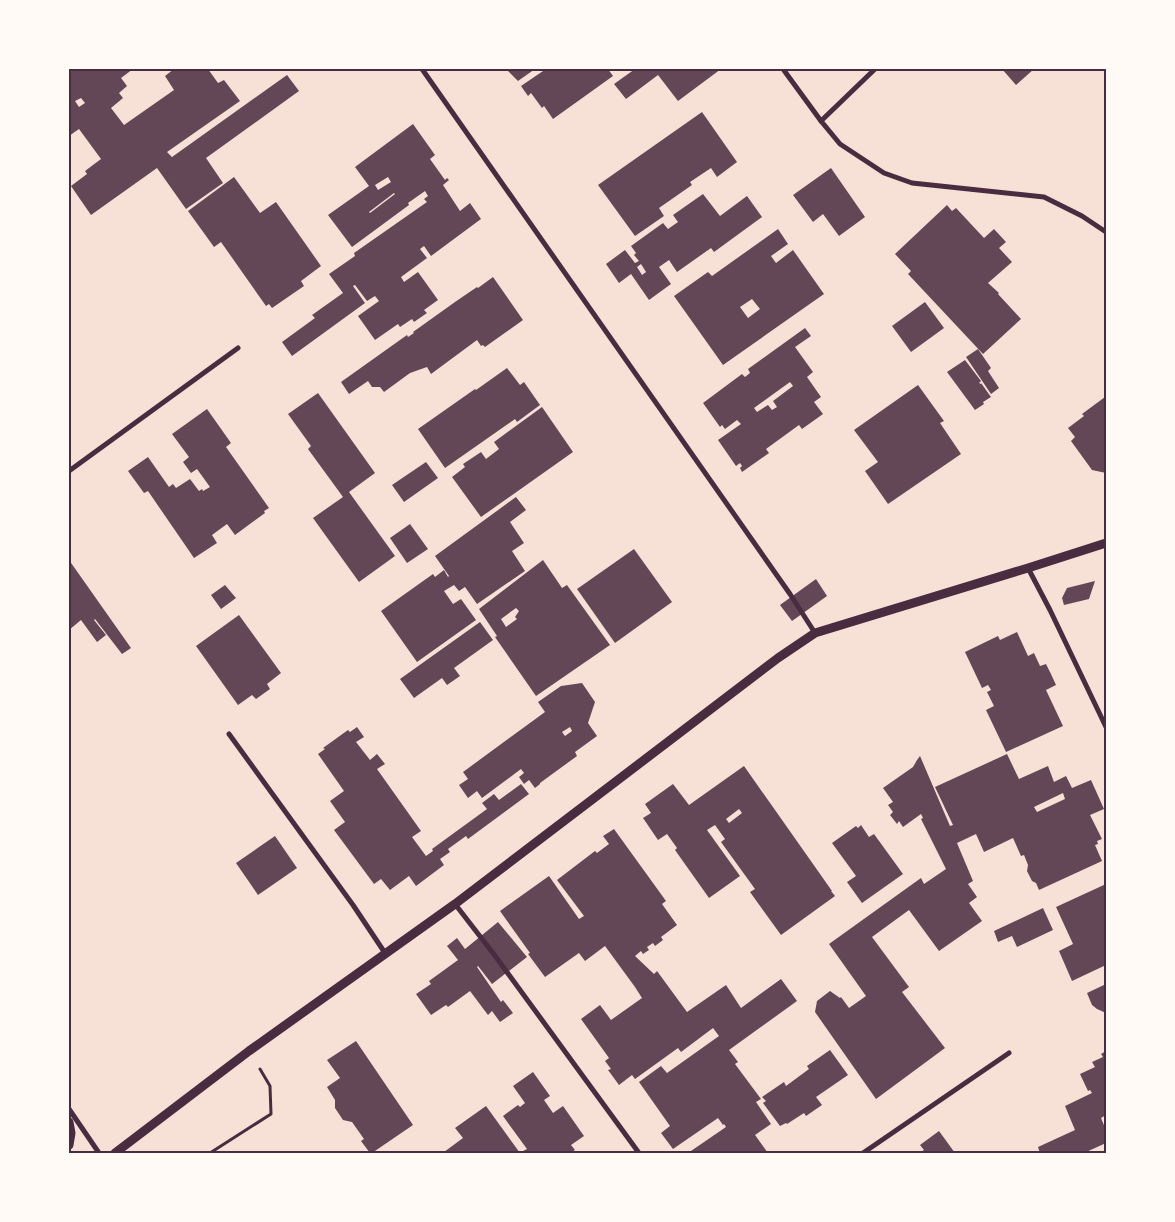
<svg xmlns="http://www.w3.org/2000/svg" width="1175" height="1222" font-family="'PT Sans',sans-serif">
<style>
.building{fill:#644757;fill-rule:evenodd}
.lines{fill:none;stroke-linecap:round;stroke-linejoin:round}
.path{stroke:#4a2c40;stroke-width:3}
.minor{stroke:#4a2c40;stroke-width:5}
.tertiary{stroke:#4a2c40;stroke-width:9}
.neatline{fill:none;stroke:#4a2c40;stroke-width:2}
</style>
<rect width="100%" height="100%" fill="#f7e1d7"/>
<g class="building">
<path d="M69 69H133L121 78 127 86 119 93 123 98 111 108 124 125 174 90 165 76 174 69H208L218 83 224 80 240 101 167 152 172 157 287 75 299 91 206 158 223 183 186 209 157 168 91 215 71 186 87 174 85 171 101 159 79 129 69 136ZM81 98 85 103 79 107 75 101Z"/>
<polygon points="506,69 535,69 518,81"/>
<polygon points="546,69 608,69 613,76 553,119 544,106 542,108 531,93 528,96 521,86"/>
<polygon points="635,69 721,69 678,101 658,75 626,99 614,84"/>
<polygon points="1002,69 1034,69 1016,85"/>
<polygon points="702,112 737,162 717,177 711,168 690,182 692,185 659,208 664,216 635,236 598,185"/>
<path d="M413 124 435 155 430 159 445 180 447 178 449 180 443 185 460 211 470 203 481 219 431 256 424 246 420 249 427 258 401 277 404 282 418 272 438 300 424 310 427 313 414 322 412 319 400 327 398 324 375 340 358 316 379 301 375 296 367 301 355 285 353 286 365 303 292 356 282 342 315 318 312 315 343 293 329 274 355 256 354 253 427 202 424 199 428 196 425 191 408 203 409 205 352 247 328 215 369 186 355 167ZM388 177 391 182 378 190 375 185ZM394 193 395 194 370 213 369 212Z"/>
<polygon points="831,168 865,217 839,236 823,214 813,222 793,195"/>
<polygon points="234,177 260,213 276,202 321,266 301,281 304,286 272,308 269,304 266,306 221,242 214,247 188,211"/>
<path d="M703 194 720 216 747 196 762 217 714 252 711 248 677 272 669 260 659 267 671 284 649 300 631 274 619 283 606 264 625 250 635 263 639 261 634 255 636 253 631 246 663 223 668 229 678 222 673 215ZM641 264 646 272 642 275 637 267Z"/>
<polygon points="947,205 952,211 956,208 984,238 994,229 1006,242 999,248 1012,262 988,283 999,293 998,294 1021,319 983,354 908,274 911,271 895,254"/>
<path d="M778 229 788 244 771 256 776 263 793 250 824 294 723 365 674 296 708 272 712 276ZM752 299 760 309 748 318 740 307Z"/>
<polygon points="493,277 523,320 485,347 483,345 481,346 477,340 431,374 427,367 410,373 384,392 380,387 372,387 368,381 349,394 341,382 407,335 408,337 414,333 413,332 455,302 477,287 478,288"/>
<polygon points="925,302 944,328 911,352 892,326"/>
<path d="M805 328 811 336 795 347 813 372 807 377 821 397 814 402 823 414 802 429 799 425 766 449 769 453 742 472 740 468 742 466 740 463 736 466 718 440 741 424 737 420 725 429 722 425 720 427 703 403 742 374 745 377 750 373 748 369ZM790 382 793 386 773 401 777 407 772 410 768 405 757 412 754 408Z"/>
<polygon points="978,349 991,368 988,371 999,388 991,394 966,357"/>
<polygon points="965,360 981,381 979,383 981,384 981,383 991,397 983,402 984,404 975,410 947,372"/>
<polygon points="507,368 520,385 524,382 540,405 517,422 515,419 445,468 418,429 475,389 476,390"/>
<polygon points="918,385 944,421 940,423 961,454 888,504 865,471 878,462 854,430"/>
<polygon points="318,393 375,473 349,492 395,556 359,582 313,518 343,497 308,449 311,446 288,414"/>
<polygon points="1106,393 1106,473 1092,470 1071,441 1075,437 1068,428 1084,416 1082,414 1105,397 1104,395"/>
<polygon points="542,407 573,452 481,517 452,477 465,467 463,464 481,452 486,459 499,449 494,442"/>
<polygon points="207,409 231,443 226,447 269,508 264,511 265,513 235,535 227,524 212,535 217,543 194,558 148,491 144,493 128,471 148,457 169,487 173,484 176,488 190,479 199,491 202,489 203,491 210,487 197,469 191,473 183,462 189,457 172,434"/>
<polygon points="426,462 438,478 404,502 392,485"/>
<polygon points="516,497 526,510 510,522 524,543 512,551 525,571 477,604 465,587 459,591 454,585 444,591 453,604 461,599 476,620 417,662 381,611 433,574 435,577 444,570 448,577 449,576 435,556"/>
<polygon points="410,524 428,549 407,563 390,538"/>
<polygon points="634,549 672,602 615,643 577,589"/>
<polygon points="69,560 131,648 122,654 95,619 94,620 106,635 97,642 81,620 69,630"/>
<path d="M543 560 562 588 567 585 610 645 536 696 495 637 497 636 479 609ZM516 608 519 611 515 617 517 619 506 627 501 619Z"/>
<polygon points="816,579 827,596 792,621 780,605"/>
<polygon points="1095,581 1089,599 1064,605 1062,598 1067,588"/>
<polygon points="225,585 236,598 221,609 211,595"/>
<polygon points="239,615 281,673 267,684 270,689 256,699 252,695 238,705 196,646"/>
<polygon points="480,622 493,640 454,668 460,676 447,685 442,678 414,698 400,679"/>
<polygon points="1017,632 1028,656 1034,653 1040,666 1046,664 1051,674 1056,685 1046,690 1063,726 1006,752 986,710 994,706 987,692 991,690 988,685 982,688 965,652 998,636 1000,640"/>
<path d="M582 683 595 702 588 723 597 736 575 752 577 756 540 783V784L535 788 529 780 524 784 519 777 524 773 521 769 482 798 477 791 468 798 459 785 468 779 463 772 545 712 538 702 561 686ZM570 727 572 731 565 736 562 732Z"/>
<polygon points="357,727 364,737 356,742 370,760 377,754 385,764 377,769 421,831 412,837 426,856 433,851 432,849 487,809 482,803 494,794 499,800 521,784 529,794 468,839 466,836 448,849 450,852 440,859 444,865 416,886 409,876 390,890 381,879 374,884 334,830 345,822 330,801 344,791 318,754 325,749 323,748 348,730 350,732"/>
<path d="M1007 754 1019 779 1048 766 1054 782 1066 776 1072 788 1091 780 1104 809 1090 815 1102 839 1097 841 1098 844 1095 845 1102 861 1039 890 1036 883 1032 881 1027 871 1028 865 1024 855 1021 856 1013 838 984 852 976 834 957 843 973 881 968 884 977 897 969 903 982 921 939 951 909 910 872 937 909 987 902 992 945 1048 876 1099 815 1012 817 1001 830 991 840 998 841 997 849 1008 866 996 829 944 921 878 924 884 946 869 921 819 923 818 921 814 903 827 899 821 897 824 890 815 893 812 888 805 893 802 883 788 913 767 917 760 920 756 950 826 953 825 935 787ZM1063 793 1065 799 1037 812 1034 807Z"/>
<path d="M744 766 832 891H831L835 896 781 935 750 892 755 889 721 842 725 839 715 825 707 830 740 876 709 898 675 850 677 848 667 834 658 840 643 818 651 813 645 804 673 784 689 805ZM739 809 742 813 729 823 726 819Z"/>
<polygon points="861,825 869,837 874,834 903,874 862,903 847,882 856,876 832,843 856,826 858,828"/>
<polygon points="614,829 666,901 662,904 677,925 661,937 663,940 655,946 653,943 647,947 649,950 643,954 641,951 635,956 654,974 657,971 687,1012 726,985 741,1008 781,979 797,1001 729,1050 738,1062 735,1064 761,1099 756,1102 771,1124 755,1135 768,1153 688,1153 726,1127 724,1124 723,1125 718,1118 673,1149 661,1133 670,1126 639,1082 661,1066 667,1073 719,1036 713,1028 681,1052 678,1048 635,1079 632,1075 619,1085 608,1070 611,1069 605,1061 609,1058 581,1019 600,1005 611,1020 642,998 635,987 605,946 585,961 579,953 545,977 528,954 530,953 500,911 549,876 579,919 584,916 557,880 595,851 597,853 609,844 603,836"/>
<polygon points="275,836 297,868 258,895 236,863"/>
<polygon points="1106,884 1106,965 1072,981 1059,951 1073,944 1056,907"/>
<polygon points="1043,908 1053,930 1017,947 1012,936 998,942 994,931"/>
<polygon points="498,922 527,957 492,984 478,966 477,967 501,1002 503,1000 513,1013 500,1022 492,1011 488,1015 470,991 448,1007 446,1005 431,1015 416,994 431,984 429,981 458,960 447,946 457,938 465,949"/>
<polygon points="1106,984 1106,1013 1097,1009 1092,1005 1087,993"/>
<polygon points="356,1041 413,1125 372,1153 370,1153 361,1141 364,1139 352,1122 343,1120 335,1108 335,1100 327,1087 340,1078 327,1060"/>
<polygon points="830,1050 848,1075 816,1097 822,1105 806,1116 804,1113 787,1124 786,1123 780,1126 763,1103 766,1101 762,1097 784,1082 786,1086 809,1069 807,1066"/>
<polygon points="1106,1051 1106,1115 1101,1118 1106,1130 1106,1143 1084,1153 1040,1153 1038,1147 1075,1130 1065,1106 1092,1093 1090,1090 1088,1091 1080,1074 1095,1067 1092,1062 1103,1057 1101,1054"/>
<polygon points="533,1072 550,1096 544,1100 553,1113 563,1106 584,1136 571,1145 575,1150 570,1153 525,1153 523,1151 527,1149 503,1116 518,1105 520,1107 525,1103 513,1086"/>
<polygon points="486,1106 520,1153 445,1153 444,1152 463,1138 455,1128"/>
<polygon points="939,1131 955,1153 919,1153 924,1150 920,1145"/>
</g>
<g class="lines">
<polyline class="path" points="210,1153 271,1114 270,1086 260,1069"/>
<g class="minor">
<polyline points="422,69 790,594 815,633"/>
<polyline points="783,69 821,121"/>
<polyline points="875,69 821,121 840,144 884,173 912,183 1044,197 1082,216 1106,232"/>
<polyline points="69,471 238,348"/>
<polyline points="1028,568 1050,610 1106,727"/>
<polyline points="229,734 353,905 385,953"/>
<polyline points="455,904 496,957 639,1153"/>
<polyline points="69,1109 99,1153"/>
<polyline points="863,1153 1009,1053"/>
</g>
<g class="tertiary">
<polyline points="69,1122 71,1133 69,1145"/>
<polyline points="115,1153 249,1051 455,904 778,658 815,633 1028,568 1106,543"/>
</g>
</g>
<rect width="1175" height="1222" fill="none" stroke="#fffaf5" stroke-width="140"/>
<rect x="70" y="70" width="1035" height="1082" class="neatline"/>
</svg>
